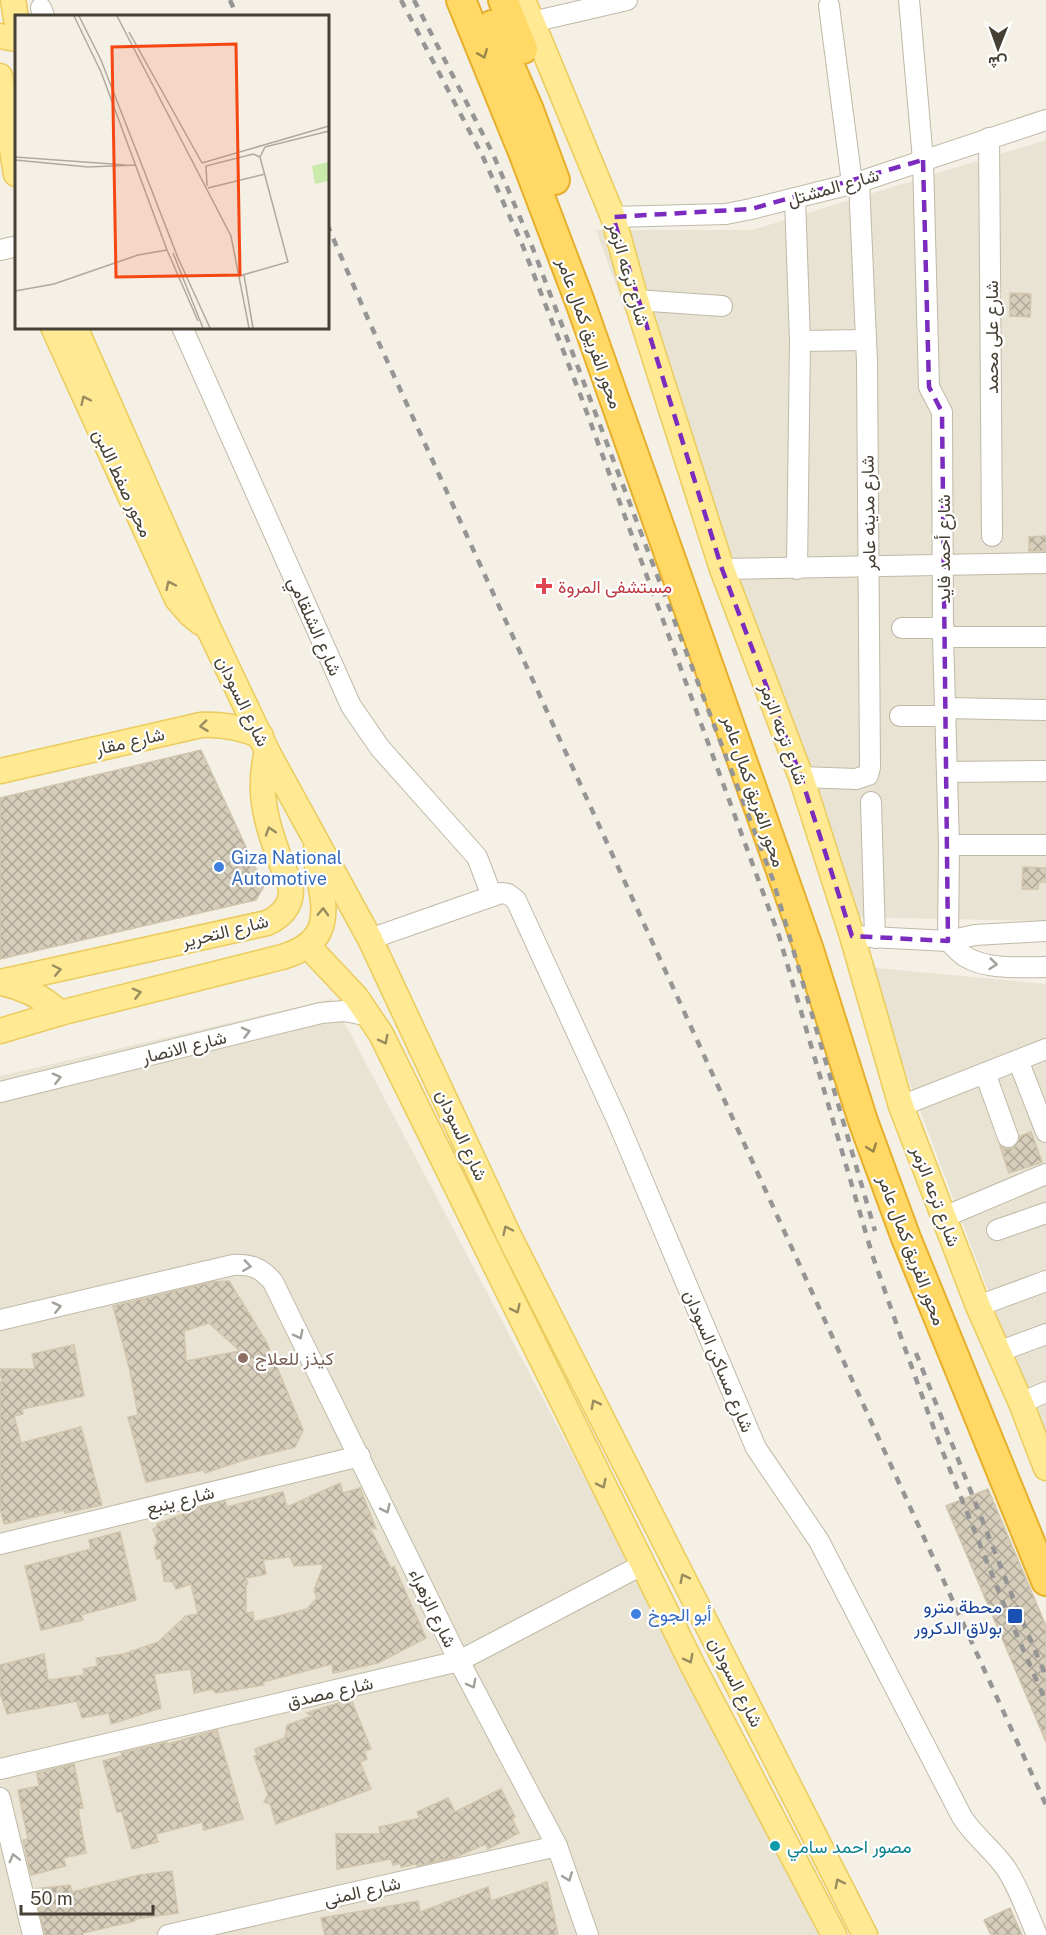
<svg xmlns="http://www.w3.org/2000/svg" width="1046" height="1935" font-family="'Public Sans',Vazirmatn,sans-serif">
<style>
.residential{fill:#e8e3d3}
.building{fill:url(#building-cross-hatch);stroke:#d1c6ad;stroke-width:1.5;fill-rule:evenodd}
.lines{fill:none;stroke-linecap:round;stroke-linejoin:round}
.minor-casing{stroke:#c0b9a7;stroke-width:22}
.major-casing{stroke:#eacb5c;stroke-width:27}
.highway-casing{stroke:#e6b02d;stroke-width:32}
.minor{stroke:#fff;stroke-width:20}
.major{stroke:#ffe993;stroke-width:24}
.highway{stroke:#ffd865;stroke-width:28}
.rail{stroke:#959595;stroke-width:4.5;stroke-dasharray:8 8;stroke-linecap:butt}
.oneway{stroke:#99854a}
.oneway2{stroke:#998d5f}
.oneway3{stroke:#a2a09a}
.marked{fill:none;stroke:#7b2cbf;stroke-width:4.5;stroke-dasharray:12 8;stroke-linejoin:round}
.health-dot{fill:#e0444e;stroke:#fff;stroke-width:2}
.shop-dot{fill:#3f7fe0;stroke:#fff;stroke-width:2}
.education-dot{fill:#8d6e63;stroke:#fff;stroke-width:2}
.transit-dot{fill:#1a4fb4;stroke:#fff;stroke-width:2}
.culture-dot{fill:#0f9aa8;stroke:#fff;stroke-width:2}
.labels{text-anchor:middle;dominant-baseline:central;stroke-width:4.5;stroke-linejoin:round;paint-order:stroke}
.street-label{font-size:18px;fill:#464134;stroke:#fff}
.health-label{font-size:18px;fill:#be3a42;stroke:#fff;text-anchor:start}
.shop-label{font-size:18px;fill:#366cbe;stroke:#fff;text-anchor:start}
.education-label{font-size:18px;fill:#785e54;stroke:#fff;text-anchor:start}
.transit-label{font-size:18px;fill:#164399;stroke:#fff;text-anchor:end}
.culture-label{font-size:18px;fill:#0d838f;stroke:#fff;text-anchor:start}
.inset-road{fill:none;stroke:#aeaa9e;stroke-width:1.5}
.view{fill:#f64713;fill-opacity:0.15;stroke:#f64713;stroke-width:3}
.inset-edge{fill:none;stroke:#464134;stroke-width:3}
</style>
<defs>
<pattern id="building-cross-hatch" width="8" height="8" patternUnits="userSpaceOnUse" patternTransform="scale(1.5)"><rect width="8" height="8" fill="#d6cdba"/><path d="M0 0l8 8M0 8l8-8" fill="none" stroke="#afa898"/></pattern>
</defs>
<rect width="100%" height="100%" fill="#f4f0e5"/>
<g class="residential">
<polygon points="1046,140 1046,921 844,917 596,230 752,230"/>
<polygon points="866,967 1046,984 1046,1445"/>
<polygon points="332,999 826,1935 0,1935 0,1076"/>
</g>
<g class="building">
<polygon points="1010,293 1031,294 1030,317 1010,316"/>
<polygon points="1046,536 1046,551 1029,551 1029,537"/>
<polygon points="201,750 264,886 256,900 0,959 0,798"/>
<polygon points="1023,867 1046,868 1046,882 1039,882 1038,889 1022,889"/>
<polygon points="1031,1132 1042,1162 1009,1173 1000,1146 1006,1149 1013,1148 1017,1144 1020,1136"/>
<path d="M229 1281 267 1343 303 1430 295 1447 247 1459 205 1473 204 1470 146 1482 128 1417 138 1415 130 1371 113 1306 212 1282ZM209 1323 240 1351 186 1361 184 1331Z"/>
<polygon points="74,1345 84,1396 22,1409 23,1414 14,1416 21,1443 81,1427 102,1505 65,1513 64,1510 4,1524 0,1508 0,1382 2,1382 0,1369 35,1369 32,1354"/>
<path d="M340 1483 343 1493 360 1488 376 1529 369 1526 391 1568 394 1566 426 1638 378 1663 333 1673 332 1664 263 1682 264 1685 216 1693 212 1689 194 1693 191 1669 154 1674 161 1708 111 1724 109 1713 82 1718 77 1701 7 1714 0 1692V1665L44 1654 48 1680 85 1675 83 1669 98 1666 96 1658 124 1654 158 1642 186 1616 198 1614 191 1584 176 1589 173 1582 164 1581 161 1558 157 1559 154 1547 158 1543 153 1529 157 1527V1524L198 1508 225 1501 227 1507 283 1492 287 1507ZM290 1557 294 1566 324 1564 314 1590 317 1598 307 1609 254 1622 253 1612 246 1613V1585L248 1584 246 1578 266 1574 263 1560Z"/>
<polygon points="988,1489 1046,1626 1046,1742 946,1506"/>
<polygon points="120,1532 136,1600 81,1615 83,1620 41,1630 25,1566 91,1549 89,1540"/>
<polygon points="351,1699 371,1749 364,1751 367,1759 360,1762 371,1789 276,1824 270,1804 264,1802 268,1795 254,1756 257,1755 255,1749 285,1738 287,1725 312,1716 307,1713"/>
<polygon points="217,1730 243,1819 204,1830 202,1822 156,1834 158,1842 132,1849 122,1812 117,1812 103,1761 122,1756 121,1753 167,1742 168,1744"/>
<polygon points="74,1764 83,1808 78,1809 86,1853 63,1858 66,1866 31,1875 23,1840 28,1839 18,1790 39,1786 37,1773"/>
<polygon points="501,1789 515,1817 512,1819 519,1833 488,1849 486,1844 456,1857 417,1866 416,1864 401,1867 400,1863 393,1865 391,1859 337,1869 336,1834 380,1834 379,1827 420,1818 417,1812 448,1798 455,1812"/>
<polygon points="172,1871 178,1913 135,1919 135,1921 83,1933 83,1935 45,1935 34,1889 70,1885 72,1892 140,1875"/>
<polygon points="547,1882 558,1935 325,1935 321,1918 418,1901 420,1912 488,1887 491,1901"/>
<polygon points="1010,1908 1022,1935 991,1935 984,1920"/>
</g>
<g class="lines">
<defs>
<g id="minor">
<polyline points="909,0 923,160 929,387 942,412 943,637 949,845 948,941"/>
<polyline points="829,6 852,183"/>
<polyline points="41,8 44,16"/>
<polyline points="532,22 627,0"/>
<polyline points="989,138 992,536"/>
<polyline points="795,198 800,341 797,569"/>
<polyline points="613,217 726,214 751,209 859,182 1046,120"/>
<polyline points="0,250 13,247"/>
<polyline points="636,300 722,306"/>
<polyline points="182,327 351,706 380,748 477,857 492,896"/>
<polyline points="800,341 866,340"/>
<polyline points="722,569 1046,563"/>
<polyline points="902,628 944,628"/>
<polyline points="943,637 1046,637"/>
<polyline points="946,708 1046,710"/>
<polyline points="900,716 946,716"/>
<polyline points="947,772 1046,771"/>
<polyline points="801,777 856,779 868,775 870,767 867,362 859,182"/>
<polyline points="871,802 875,938"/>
<polyline points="949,845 1046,845"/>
<polyline points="852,936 948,941 975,935 1046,931"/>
<path d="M370 939 501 893 508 894 516 900 617 1120 756 1448 819 1541 962 1817C974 1836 992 1849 1005 1867 1019 1887 1027 1913 1037 1935"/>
<path d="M948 941C954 946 959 953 966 957 988 970 1021 967 1046 967"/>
<polyline points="1018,1060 1046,1132"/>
<polyline points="985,1073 1008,1137"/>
<polyline points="0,1092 321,1013 344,1011 370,1016"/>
<polyline points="901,1106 1046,1049"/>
<polyline points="944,1217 1046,1174"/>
<polyline points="997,1230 1046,1213"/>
<polyline points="978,1306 1046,1281"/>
<path d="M0 1320 233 1265C251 1264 262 1268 273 1282L459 1661 557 1846 588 1935"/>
<polyline points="998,1352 1046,1334"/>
<polyline points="1021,1403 1046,1392"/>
<polyline points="0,1544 360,1456"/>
<polyline points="0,1769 459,1661 642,1565"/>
<polyline points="0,1798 33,1935"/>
<polyline points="168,1935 557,1846"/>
</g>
<g id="major">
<polyline points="13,0 16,19"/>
<polyline points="523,0 613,217 636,300 722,569 801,777 852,936 901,1106 978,1306 1021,1403 1046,1468"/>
<polyline points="0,36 16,39"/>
<polyline points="0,76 16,174"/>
<polyline points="53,327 177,599 191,615 201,623"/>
<polyline points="75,327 208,627 267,751 370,939 510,1238 865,1935"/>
<path d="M0 771 201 725C222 724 240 727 261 736"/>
<polyline points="308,946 356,997 381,1034 693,1666 834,1935"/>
<path d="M0 982 267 923C280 917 291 907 291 891 290 880 284 870 280 860 266 822 257 792 267 751"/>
<path d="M2 983C25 988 43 997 60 1013"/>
<path d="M0 1031 60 1013 282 957C343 939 320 898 315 851"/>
</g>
<g id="highway">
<polyline points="461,0 523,152 580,302 809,950 863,1121 906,1238 1046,1581"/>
<polyline points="503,0 523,49"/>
<polyline points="492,25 529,110 555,180"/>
</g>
</defs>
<use href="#minor" class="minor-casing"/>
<use href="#major" class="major-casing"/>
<use href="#highway" class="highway-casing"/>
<use href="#minor" class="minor"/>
<use href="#major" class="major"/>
<use href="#highway" class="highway"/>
<g class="rail">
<polyline points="230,0 237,16"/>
<polyline points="401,0 483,157 522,244 580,394 779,936 872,1254 902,1340 938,1440 1009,1617 1046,1702"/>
<polyline points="414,0 493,154 530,241 773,880 875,1231"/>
<polyline points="327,224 368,319 1046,1805"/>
<polyline points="916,1353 1019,1613 1046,1676"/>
</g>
</g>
<defs><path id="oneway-chevron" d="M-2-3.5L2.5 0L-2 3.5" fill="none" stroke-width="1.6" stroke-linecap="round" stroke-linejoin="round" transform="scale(1.5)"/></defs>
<g class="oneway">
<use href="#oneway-chevron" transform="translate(483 54) rotate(68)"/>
<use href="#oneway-chevron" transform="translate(872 1148) rotate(70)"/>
</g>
<g class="oneway2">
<use href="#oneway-chevron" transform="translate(85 400) rotate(-115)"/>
<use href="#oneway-chevron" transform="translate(170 585) rotate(-115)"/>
<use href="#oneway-chevron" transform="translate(204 726) rotate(173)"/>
<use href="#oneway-chevron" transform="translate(270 831) rotate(-108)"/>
<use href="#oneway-chevron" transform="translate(323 912) rotate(-88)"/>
<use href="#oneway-chevron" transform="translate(57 970) rotate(-12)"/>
<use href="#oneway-chevron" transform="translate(137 993) rotate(-14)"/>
<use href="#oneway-chevron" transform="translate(384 1040) rotate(63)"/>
<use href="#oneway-chevron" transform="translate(507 1230) rotate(-115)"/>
<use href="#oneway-chevron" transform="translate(516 1309) rotate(64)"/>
<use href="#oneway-chevron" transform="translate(595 1404) rotate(-117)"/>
<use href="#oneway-chevron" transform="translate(602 1484) rotate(64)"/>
<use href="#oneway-chevron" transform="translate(684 1578) rotate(-117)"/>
<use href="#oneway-chevron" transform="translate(689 1659) rotate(63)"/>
<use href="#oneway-chevron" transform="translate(839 1883) rotate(-117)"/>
</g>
<g class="oneway3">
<use href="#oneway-chevron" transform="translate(993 964) rotate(6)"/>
<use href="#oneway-chevron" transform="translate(246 1032) rotate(-14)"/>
<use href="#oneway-chevron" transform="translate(57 1078) rotate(-14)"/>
<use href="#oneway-chevron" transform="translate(247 1266) rotate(8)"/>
<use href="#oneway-chevron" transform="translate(57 1307) rotate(-13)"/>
<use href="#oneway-chevron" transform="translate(299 1335) rotate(63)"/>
<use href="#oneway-chevron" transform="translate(386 1509) rotate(64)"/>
<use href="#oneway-chevron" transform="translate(472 1684) rotate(62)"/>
<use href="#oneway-chevron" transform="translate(14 1858) rotate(-104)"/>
<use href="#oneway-chevron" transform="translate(568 1877) rotate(70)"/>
</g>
<path class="marked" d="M923 160 929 387 942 412 948 941 852 936 801 777 722 569 613 217 751 209Z"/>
<path class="health-dot" d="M541 577h6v6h6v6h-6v6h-6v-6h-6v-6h6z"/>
<g class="shop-dot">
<circle cx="219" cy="867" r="6"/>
<circle cx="636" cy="1614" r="6"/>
</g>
<circle class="education-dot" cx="243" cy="1358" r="6"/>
<rect class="transit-dot" x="1007" y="1608" width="16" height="16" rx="3"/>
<circle class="culture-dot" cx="775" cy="1846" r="6"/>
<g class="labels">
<g class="street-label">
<text transform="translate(833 187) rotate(-16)">شارع المشتل</text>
<text transform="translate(629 274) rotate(74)">شارع ترعه الزمر</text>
<text transform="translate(590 333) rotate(70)">محور الفريق كمال عامر</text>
<text transform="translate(991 337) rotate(-90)">شارع على محمد</text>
<text transform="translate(123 483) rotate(65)">محور صفط اللبن</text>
<text transform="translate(868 513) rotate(-91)">شارع مدينه عامر</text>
<text transform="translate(943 549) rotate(-90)">شارع أحمد فايد</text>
<text transform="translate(315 626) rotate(66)">شارع الشلقامي</text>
<text transform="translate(243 701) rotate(64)">شارع السودان</text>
<text transform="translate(784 734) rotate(70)">شارع ترعه الزمر</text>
<text transform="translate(130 741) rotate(-13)">شارع مقار</text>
<text transform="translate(754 791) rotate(71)">محور الفريق كمال عامر</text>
<text transform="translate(225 931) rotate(-14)">شارع التحرير</text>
<text transform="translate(184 1047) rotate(-14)">شارع الانصار</text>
<text transform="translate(462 1135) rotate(65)">شارع السودان</text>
<text transform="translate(936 1196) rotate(69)">شارع ترعه الزمر</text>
<text transform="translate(912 1250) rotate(69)">محور الفريق كمال عامر</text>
<text transform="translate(719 1361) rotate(67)">شارع مساكن السودان</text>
<text transform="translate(180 1500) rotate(-14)">شارع ينبع</text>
<text transform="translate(433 1608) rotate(64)">شارع الزهراء</text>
<text transform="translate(736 1682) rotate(63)">شارع السودان</text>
<text transform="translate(330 1692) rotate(-13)">شارع مصدق</text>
<text transform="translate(362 1891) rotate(-13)">شارع المنى</text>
</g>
<g class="health-label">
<text x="558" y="586">مستشفى المروة</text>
</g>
<g class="shop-label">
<text x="231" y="857">Giza National<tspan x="231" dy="21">Automotive</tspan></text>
<text x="648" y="1614">أبو الجوخ</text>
</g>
<g class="education-label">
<text x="255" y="1358">كيذز للعلاج</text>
</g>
<g class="transit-label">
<text x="1002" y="1606">محطة مترو<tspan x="1002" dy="21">بولاق الدكرور</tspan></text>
</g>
<g class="culture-label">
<text x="787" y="1846">مصور احمد سامي</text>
</g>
</g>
<g transform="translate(15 15)">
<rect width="314" height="314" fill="#f4f0e5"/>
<path d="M313 147V166L300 169 297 151Z" fill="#c9eaab"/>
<path class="inset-road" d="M59 1 86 57 152 235 183 306M64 1 86 45 163 243 195 313M102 1 216 221 234 313M114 17 187 148M250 132 314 116M0 142 111 150M0 145 73 152 121 150M187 148 314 111M192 171 191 151 238 139 245 142M193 173 250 159M158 238 188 313M229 260 238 313M224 261 273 247 245 142 250 132M0 276 39 269 123 240 152 235"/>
<path class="view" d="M221 29 225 260 101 262 97 32Z"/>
<rect width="314" height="314" class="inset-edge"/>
</g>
<g transform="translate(998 48) rotate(181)" stroke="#ffffff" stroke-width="4.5" paint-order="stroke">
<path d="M0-4.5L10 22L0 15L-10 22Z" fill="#464134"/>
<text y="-9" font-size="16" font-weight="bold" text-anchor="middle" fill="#464134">ش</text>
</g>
<path d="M21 1905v9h132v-9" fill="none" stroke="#464134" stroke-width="3"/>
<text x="30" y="1905" font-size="18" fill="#464134" stroke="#ffffff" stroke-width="4.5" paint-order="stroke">50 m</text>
</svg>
